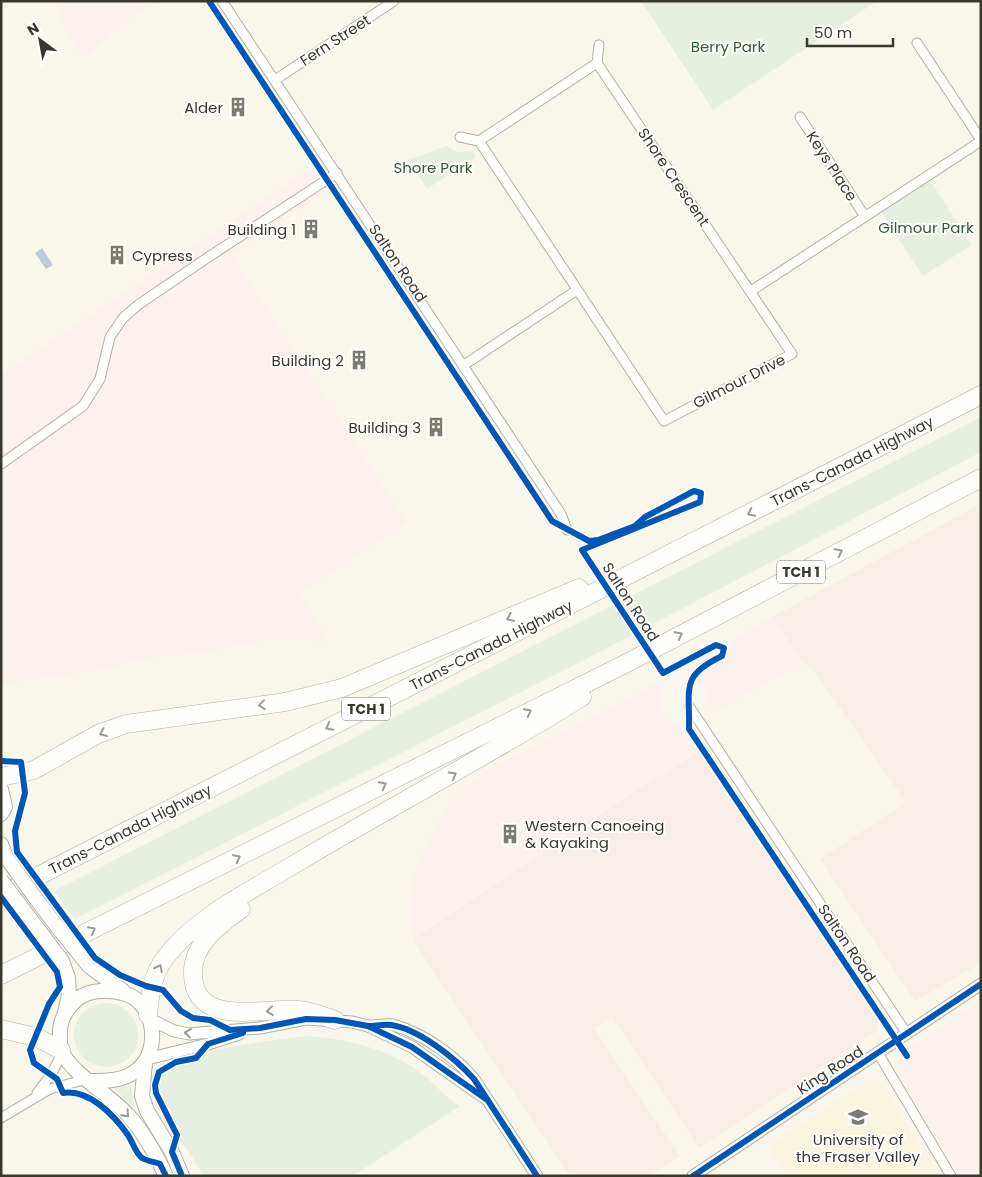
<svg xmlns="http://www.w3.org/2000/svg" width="982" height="1177" font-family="Poppins,sans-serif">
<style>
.commercial{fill:#fbf1ee}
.industrial{fill:#f7ede9}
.built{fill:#f9f5de}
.green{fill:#e7f0e0}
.water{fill:#bfcad9}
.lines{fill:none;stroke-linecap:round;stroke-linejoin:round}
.minor-casing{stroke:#b1afa6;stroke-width:11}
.tertiary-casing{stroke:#b1afa6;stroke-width:13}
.secondary-casing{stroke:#b1afa6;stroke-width:16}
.motorway-casing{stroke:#b1afa6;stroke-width:19}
.minor{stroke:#fefefc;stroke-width:9}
.tertiary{stroke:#fefefc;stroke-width:11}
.secondary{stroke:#fefefc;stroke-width:14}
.motorway{stroke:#fefefc;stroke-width:18}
.secondary-bridge-casing{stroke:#b1afa6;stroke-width:16;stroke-linecap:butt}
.secondary-bridge{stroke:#fefefc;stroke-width:14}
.cycleway-casing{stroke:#fff;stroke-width:9}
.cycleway{stroke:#0057b8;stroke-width:6}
.oneway{stroke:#9c9b95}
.labels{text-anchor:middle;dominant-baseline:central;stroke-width:4;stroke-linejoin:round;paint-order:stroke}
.shield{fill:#fff;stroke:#74746d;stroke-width:1}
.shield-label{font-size:14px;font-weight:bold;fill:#39382e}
.street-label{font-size:15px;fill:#39382e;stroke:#fff}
.park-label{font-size:15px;fill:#345834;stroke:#fff}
.poi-label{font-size:15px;fill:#39382e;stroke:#fff;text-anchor:end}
</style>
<rect width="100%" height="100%" fill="#f9f7ec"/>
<g class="commercial">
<polygon points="54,1 156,1 126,21 84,58 59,20 61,11"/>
<polygon points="313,167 328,191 231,255 407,522 300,594 329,641 274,639 204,652 146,658 104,669 1,684 1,375"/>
<polygon points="772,617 803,662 713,713 706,692 698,680 685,671"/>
<polygon points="662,681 661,709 666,717 682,727 698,752 572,832 413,940 411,895 414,872 444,810 458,793 489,769"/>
<polygon points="981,1000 981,1176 960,1176 896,1069 902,1052"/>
</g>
<g class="industrial">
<polygon points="975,507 981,518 981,963 915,1001 820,859 906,802 815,672 803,662 772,617"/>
<polygon points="698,752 877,1021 877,1031 699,1148 612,1016 594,1029 680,1156 650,1176 570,1176 413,940 572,832"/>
</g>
<polygon class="built" points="870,1080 876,1081 884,1087 938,1176 787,1176 768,1146"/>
<g class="green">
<polygon points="641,1 877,1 713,110"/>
<polygon points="447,146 458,152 473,151 476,157 427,189 408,160"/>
<polygon points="928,177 972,245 923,276 879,209"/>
<polygon points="981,417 981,452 586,659 75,919 54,891"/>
<circle cx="106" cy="1035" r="32"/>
<path d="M308 1036C348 1039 390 1049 422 1074 436 1084 445 1098 460 1106L353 1176H203C191 1149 164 1127 154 1098 150 1088 149 1074 158 1066 174 1054 283 1038 308 1036Z"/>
<polygon points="131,1084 135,1109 114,1088"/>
</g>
<polygon class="water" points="42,248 53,265 46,269 35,253"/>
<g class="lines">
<defs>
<g id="minor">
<polyline points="222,1 561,514 567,530"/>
<polyline points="917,43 981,140"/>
<polyline points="597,63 599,45"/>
<polyline points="275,80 394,1"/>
<polyline points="800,117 864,215"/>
<polyline points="460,137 479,141 664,421 792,354 597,63 479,141"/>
<polyline points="751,291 981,141"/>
<polyline points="464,365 577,290"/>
<polyline points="1,464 83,406 100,379 110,337 123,318 138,305 207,258 337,173"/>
<polyline points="689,706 907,1034"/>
<polyline points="878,1053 951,1176"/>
<polyline points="37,1093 51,1075 62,1053"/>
<polyline points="1,1118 50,1089 87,1079"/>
</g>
<g id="tertiary">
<polyline points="150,1019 174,1031 189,1034 260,1028 306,1019 352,1022 368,1026 412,1047 486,1099"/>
<path d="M369 1026C376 1026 386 1024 393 1025 423 1033 454 1056 474 1079L537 1176"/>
<polyline points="147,1059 208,1044 239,1034"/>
<polyline points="693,1176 981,984"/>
</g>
<g id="secondary">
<polyline points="1,789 5,807 1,814"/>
<polyline points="1,844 6,857"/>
<polyline points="37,900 56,925"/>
<polyline points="22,908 41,933"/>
<polyline points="89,966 123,991"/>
<polyline points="65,1012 69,995 68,978"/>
<polyline points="145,1063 142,1096 147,1111 172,1152 182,1176"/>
<path d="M90 1081C107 1081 124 1081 137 1070 161 1052 156 1004 126 994 110 989 89 989 76 1000 67 1008 61 1018 60 1030 60 1037 59 1046 62 1052 72 1074 110 1095 128 1115 144 1133 156 1154 166 1176"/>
</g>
<g id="motorway">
<polyline points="1,777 34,770 98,734 126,724 285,702 342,688 579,588"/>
<polyline points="1,895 981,395"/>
<path d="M241 909C219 925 192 944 193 974 194 1029 265 1007 298 1010 311 1011 323 1016 335 1020"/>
<polyline points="1,975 621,666 981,478"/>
<path d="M148 1015C150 995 152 975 165 958 197 916 249 892 293 865 389 808 487 756 582 697"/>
<polyline points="1,1029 36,1037 61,1050"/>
</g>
</defs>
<use href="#minor" class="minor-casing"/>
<use href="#tertiary" class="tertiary-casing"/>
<use href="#secondary" class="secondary-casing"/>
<use href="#motorway" class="motorway-casing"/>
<use href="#minor" class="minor"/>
<use href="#tertiary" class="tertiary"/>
<use href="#secondary" class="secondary"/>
<use href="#motorway" class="motorway"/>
<defs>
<g id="secondary-bridge">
<polyline points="6,857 37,900"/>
<polyline points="1,880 22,908"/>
<polyline points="56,925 89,966"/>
<polyline points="41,933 62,961 68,978"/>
</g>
</defs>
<use href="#secondary-bridge" class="secondary-bridge-casing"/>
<use href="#secondary-bridge" class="secondary-bridge"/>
<defs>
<g id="cycleway">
<path d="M209 1 552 521 589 541 598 540 635 526 645 517 694 491 701 493 700 502 582 550 663 673 716 645 724 648 722 656C680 676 690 688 689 729L907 1056"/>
<polyline points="1,761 21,762 25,793 15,831 17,852 95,958 120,975 146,986 163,990 181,1011 193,1018 210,1020 230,1030 260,1028 306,1019 335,1020 368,1026 412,1047 486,1099"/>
<path d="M1 897 57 972 60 987 49 1004 30 1050 34 1063 57 1079 63 1093C89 1089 114 1115 128 1135 132 1141 136 1154 142 1158 147 1161 155 1162 160 1164L166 1176"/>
<path d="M368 1026C375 1026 384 1024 391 1025 419 1029 456 1059 474 1079L537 1176"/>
<polyline points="182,1176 172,1152 177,1135 156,1093 155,1085 159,1072 176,1062 196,1058 208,1044 243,1033"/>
<polyline points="693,1176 981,984"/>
</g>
</defs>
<use href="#cycleway" class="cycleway-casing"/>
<use href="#cycleway" class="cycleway"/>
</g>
<defs><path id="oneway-chevron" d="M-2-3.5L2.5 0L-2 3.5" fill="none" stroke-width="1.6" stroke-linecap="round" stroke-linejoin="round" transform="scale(1.25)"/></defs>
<g class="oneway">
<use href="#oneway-chevron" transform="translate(751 513) rotate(153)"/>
<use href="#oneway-chevron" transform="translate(839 552) rotate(-28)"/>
<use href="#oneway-chevron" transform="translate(510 618) rotate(157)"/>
<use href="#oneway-chevron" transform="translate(679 635) rotate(-28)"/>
<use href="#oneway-chevron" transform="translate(262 705) rotate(173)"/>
<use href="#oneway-chevron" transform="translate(528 712) rotate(-27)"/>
<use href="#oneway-chevron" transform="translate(329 727) rotate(153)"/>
<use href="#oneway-chevron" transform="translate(103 733) rotate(157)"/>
<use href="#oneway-chevron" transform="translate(453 775) rotate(-30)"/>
<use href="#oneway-chevron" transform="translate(383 785) rotate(-27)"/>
<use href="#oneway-chevron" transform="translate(237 858) rotate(-27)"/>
<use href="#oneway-chevron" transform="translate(92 930) rotate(-27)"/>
<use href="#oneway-chevron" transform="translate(159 968) rotate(-63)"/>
<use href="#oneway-chevron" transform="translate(270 1011) rotate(174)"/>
<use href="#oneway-chevron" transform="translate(188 1033) rotate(-174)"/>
<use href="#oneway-chevron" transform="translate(126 1114) rotate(47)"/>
</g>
<defs>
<symbol id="building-bare" viewBox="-9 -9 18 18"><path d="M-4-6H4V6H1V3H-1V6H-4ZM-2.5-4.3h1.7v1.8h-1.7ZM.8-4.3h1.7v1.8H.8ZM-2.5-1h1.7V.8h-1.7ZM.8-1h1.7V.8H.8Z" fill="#7c7b70" stroke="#fff" stroke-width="2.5" paint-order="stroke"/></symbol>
<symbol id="university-bare" viewBox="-9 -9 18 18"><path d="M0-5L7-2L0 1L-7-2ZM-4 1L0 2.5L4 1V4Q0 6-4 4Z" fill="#7c7b70" stroke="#fff" stroke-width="2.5" paint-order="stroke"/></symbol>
</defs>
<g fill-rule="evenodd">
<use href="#building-bare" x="224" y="93" width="28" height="28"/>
<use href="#building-bare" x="297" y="215" width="28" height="28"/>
<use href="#building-bare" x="103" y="241" width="28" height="28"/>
<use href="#building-bare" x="345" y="346" width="28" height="28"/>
<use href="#building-bare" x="422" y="413" width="28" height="28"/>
<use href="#building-bare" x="496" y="820" width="28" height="28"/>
<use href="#university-bare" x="844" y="1103" width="28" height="28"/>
</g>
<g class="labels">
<g class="shield">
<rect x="777" y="560.5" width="48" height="23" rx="4"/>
<rect x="342" y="697.5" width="48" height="23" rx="4"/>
</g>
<g class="shield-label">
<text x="801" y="572">TCH 1</text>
<text x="366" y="709">TCH 1</text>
</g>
<g class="street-label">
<text transform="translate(335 40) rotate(-33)">Fern Street</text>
<text transform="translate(832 166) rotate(57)">Keys Place</text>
<text transform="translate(674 177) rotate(56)">Shore Crescent</text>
<text transform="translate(398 263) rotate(56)">Salton Road</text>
<text transform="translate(739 381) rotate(-27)">Gilmour Drive</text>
<text transform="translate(852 461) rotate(-27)">Trans-Canada Highway</text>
<text transform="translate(631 602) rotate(57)">Salton Road</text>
<text transform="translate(491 645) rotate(-27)">Trans-Canada Highway</text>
<text transform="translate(130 829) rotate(-27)">Trans-Canada Highway</text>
<text transform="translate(847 943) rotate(56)">Salton Road</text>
<text transform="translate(830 1070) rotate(-33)">King Road</text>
</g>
<g class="park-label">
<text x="728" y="46">Berry Park</text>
<text x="433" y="167">Shore Park</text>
<text x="926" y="227">Gilmour Park</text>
</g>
<g class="poi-label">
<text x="223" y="107">Alder</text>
<text x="296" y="229">Building 1</text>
<text x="132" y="255" text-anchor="start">Cypress</text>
<text x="344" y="360">Building 2</text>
<text x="421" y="427">Building 3</text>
<text x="525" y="825" text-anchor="start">Western Canoeing<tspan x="525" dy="17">&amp; Kayaking</tspan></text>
<text x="858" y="1139" text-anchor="middle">University of<tspan x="858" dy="17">the Fraser Valley</tspan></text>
</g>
</g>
<rect width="982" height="1177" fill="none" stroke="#39382e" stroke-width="5"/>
<g transform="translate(40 40) rotate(328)" stroke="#ffffff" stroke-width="4" paint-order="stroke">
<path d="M0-4L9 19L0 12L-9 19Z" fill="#39382e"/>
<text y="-8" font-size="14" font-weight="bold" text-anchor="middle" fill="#39382e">N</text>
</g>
<path d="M807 38v8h86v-8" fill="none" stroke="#39382e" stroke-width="2.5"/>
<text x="814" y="38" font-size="15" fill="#39382e" stroke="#ffffff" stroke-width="4" paint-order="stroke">50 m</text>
</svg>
